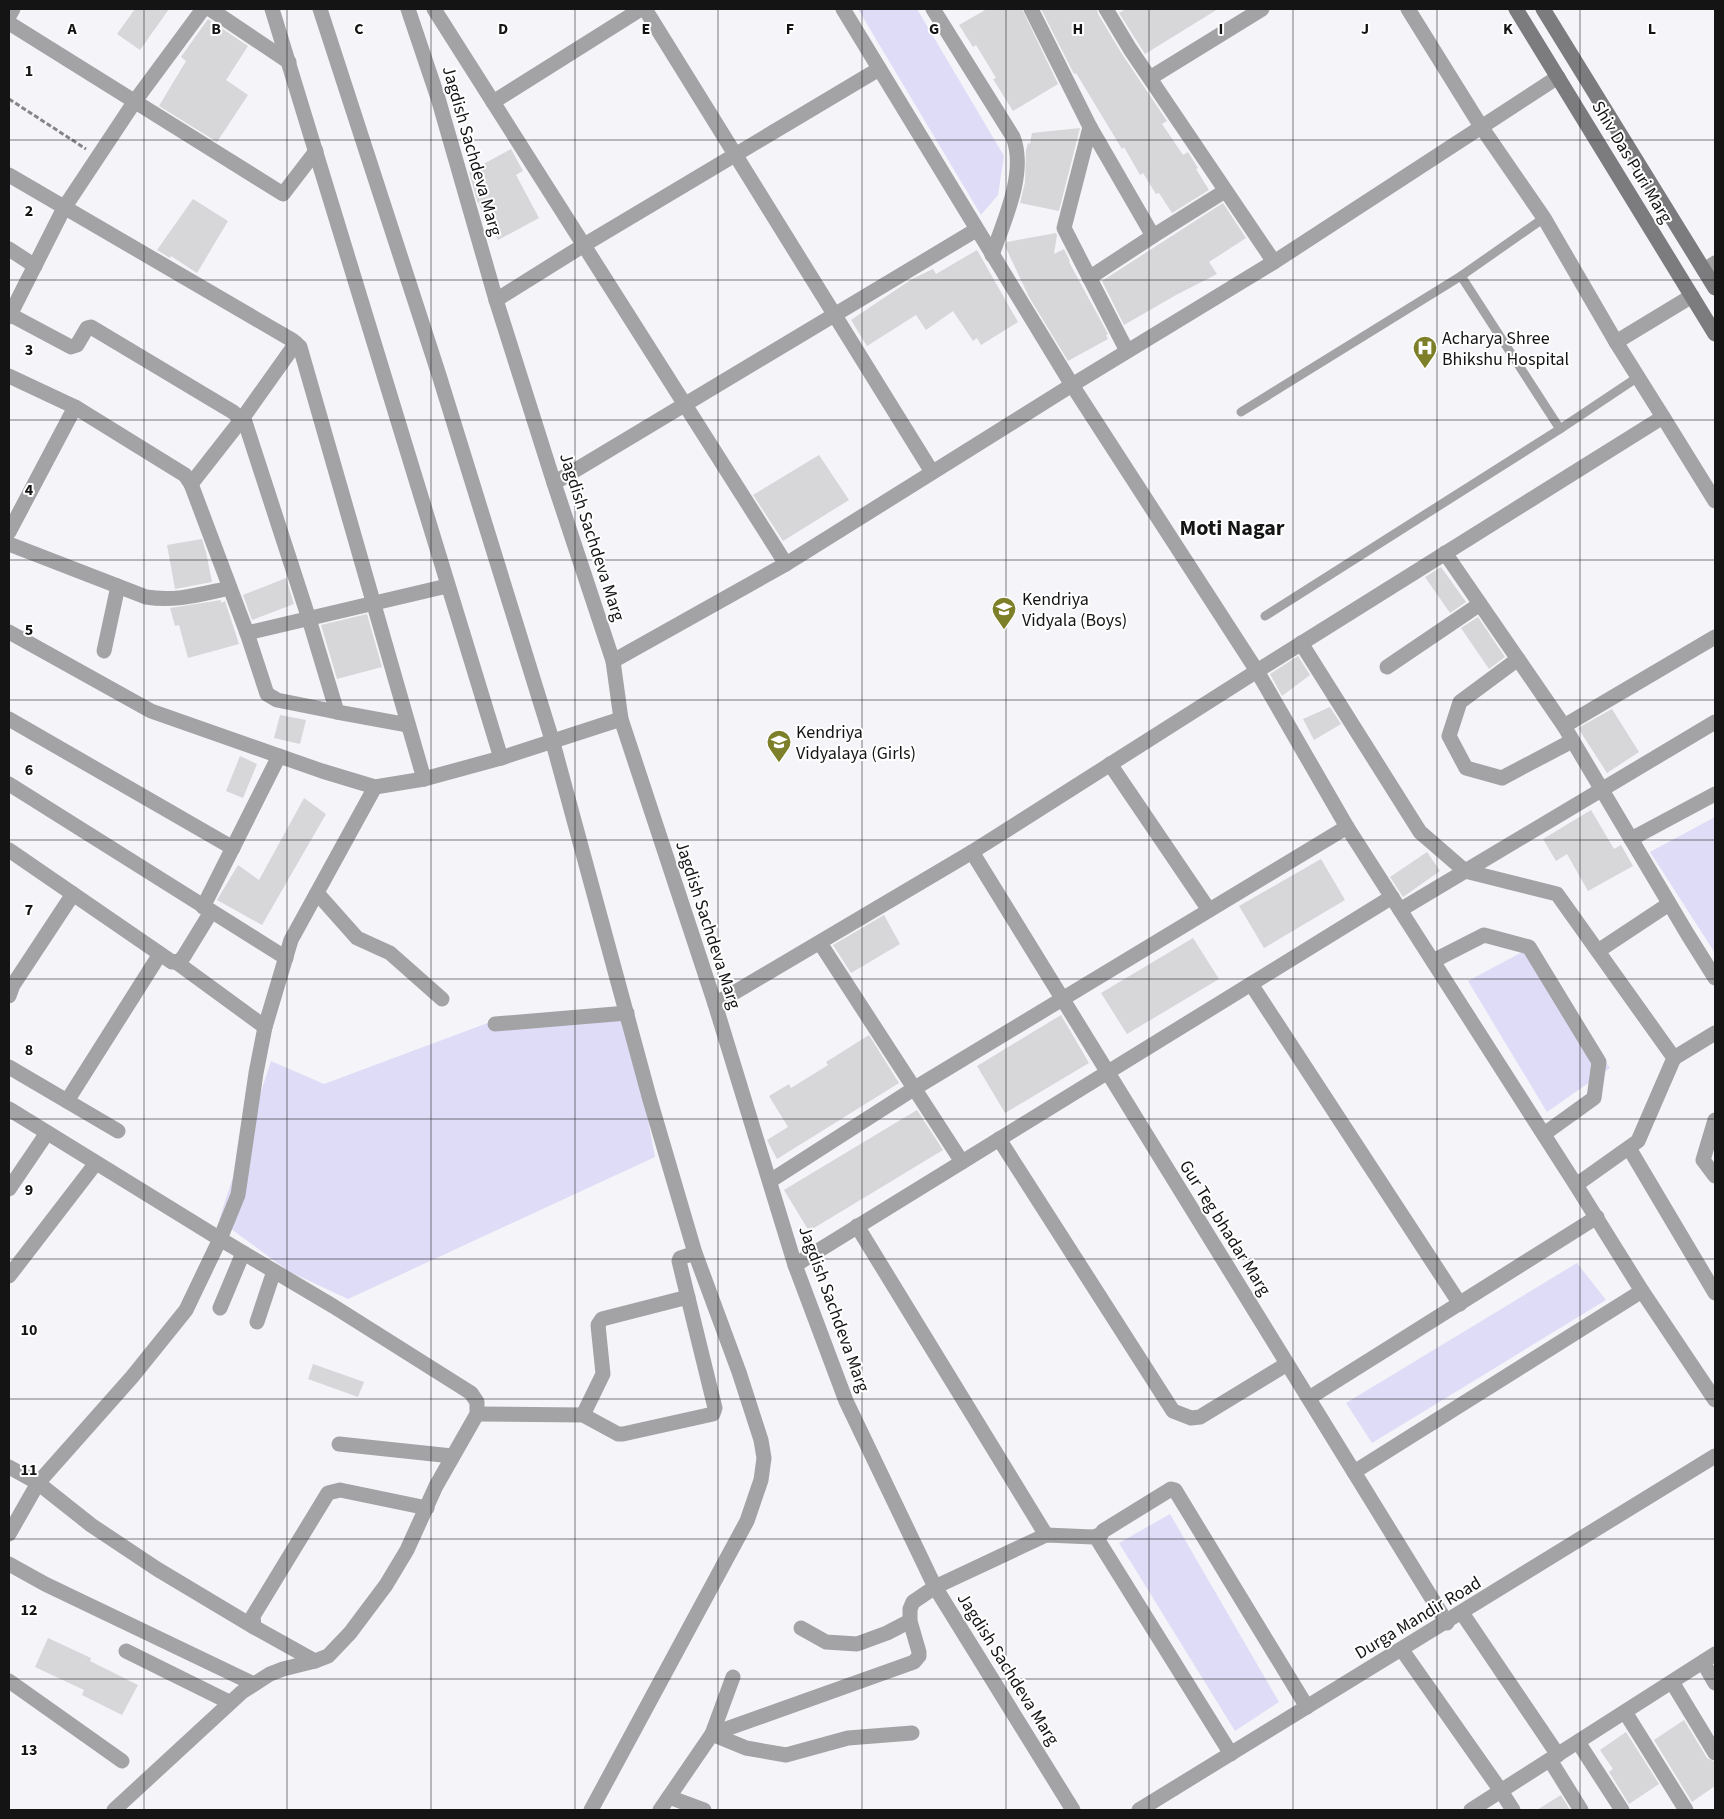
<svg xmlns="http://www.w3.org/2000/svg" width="1724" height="1819" font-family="'Source Sans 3',sans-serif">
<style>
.green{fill:#dfdcf8}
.building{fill:#d7d7da}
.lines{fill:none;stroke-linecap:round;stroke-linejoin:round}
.path{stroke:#858487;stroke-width:3;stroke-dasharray:5 2.5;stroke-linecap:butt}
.lane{stroke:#a3a3a5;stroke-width:9}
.street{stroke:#a3a3a5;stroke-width:15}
.secondary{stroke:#7c7c7e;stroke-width:15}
.grid{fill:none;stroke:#141415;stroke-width:1;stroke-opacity:0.55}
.labels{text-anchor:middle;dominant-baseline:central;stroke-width:4;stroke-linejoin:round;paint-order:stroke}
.street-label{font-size:18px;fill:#141415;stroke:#fff}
.poi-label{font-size:18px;fill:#141415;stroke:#fff;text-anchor:start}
.district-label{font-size:22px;font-weight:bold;fill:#141415;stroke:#fff}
.grid-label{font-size:16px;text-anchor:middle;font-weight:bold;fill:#141415;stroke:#fff;stroke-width:4;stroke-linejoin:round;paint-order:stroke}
</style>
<rect width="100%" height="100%" fill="#f5f4f8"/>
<g class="green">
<polygon points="858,9 917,9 1004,156 998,195 981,215"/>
<polygon points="1715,817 1715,953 1650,852"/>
<polygon points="1528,949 1610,1068 1547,1112 1468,981"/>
<polygon points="628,1013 655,1157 348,1299 288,1271 219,1220 271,1061 324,1084 501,1018"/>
<polygon points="1577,1263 1606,1300 1372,1443 1346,1403"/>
<polygon points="1170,1514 1279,1702 1235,1731 1119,1543"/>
</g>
<g class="building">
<polygon points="135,9 169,9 140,50 117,34"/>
<polygon points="987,9 1022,9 1058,84 1013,111 993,79 996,78 976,45 973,47 959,25"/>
<polygon points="1041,9 1097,9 1098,14 1122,54 1167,121 1162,124 1183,155 1188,152 1198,168 1196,169 1209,190 1172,213 1159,193 1156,194 1143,173 1140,175 1124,147 1122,149 1076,73 1074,74"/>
<polygon points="1126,9 1218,9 1145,54 1119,13"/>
<polygon points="208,19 248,46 226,80 248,95 217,142 159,106 186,61 181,57"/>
<polygon points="1080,128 1059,211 1020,203 1025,182 1026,150 1028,143 1030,144 1032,133"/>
<polygon points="511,149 523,171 516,175 539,218 498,240 477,201 469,172"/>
<polygon points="193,199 228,221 197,273 171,256 170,258 157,250"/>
<polygon points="1223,203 1246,238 1209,262 1217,274 1176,295 1124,325 1102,281"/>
<polygon points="1056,233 1057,235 1054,254 1064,249 1070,261 1069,262 1108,334 1106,335 1108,339 1068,361 1029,297 1005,246 1007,242"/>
<polygon points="977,250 1018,322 981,345 977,338 973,341 953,311 926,330 916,315 867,346 851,320 912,279 933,269 936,274"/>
<polygon points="819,455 849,500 783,541 753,495"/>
<polygon points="202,539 206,552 212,582 175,589 167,545"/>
<polygon points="1441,567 1466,602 1450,613 1425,577"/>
<polygon points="286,578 294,604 252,620 243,595"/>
<polygon points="221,600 221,603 225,601 239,644 188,658 179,625 175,626 170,608"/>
<polygon points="367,614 382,667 337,679 321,625"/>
<polygon points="1478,617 1505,657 1489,669 1461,628"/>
<polygon points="1298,656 1310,675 1282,696 1270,674"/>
<polygon points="1330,707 1341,724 1314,740 1303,719"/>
<polygon points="1612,709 1639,752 1607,773 1578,728"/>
<polygon points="280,715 306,720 300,744 274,738"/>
<polygon points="240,756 257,764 243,798 226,791"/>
<polygon points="304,798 326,814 262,925 217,900 238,865 259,880"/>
<polygon points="1591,810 1614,849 1621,845 1633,866 1588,891 1567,854 1556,861 1543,839"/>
<polygon points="1427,852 1440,871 1403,897 1390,877"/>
<polygon points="1321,859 1345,900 1264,948 1239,906"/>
<polygon points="884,915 900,944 851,973 833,945"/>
<polygon points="1193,938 1219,979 1127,1034 1101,993"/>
<polygon points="1061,1015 1089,1063 1005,1113 977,1066"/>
<polygon points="869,1035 899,1083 777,1159 767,1140 788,1127 769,1096 789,1084 791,1088 828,1065 826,1062"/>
<polygon points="917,1110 943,1150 809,1231 784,1190"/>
<polygon points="313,1364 364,1382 358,1397 308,1379"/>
<polygon points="48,1638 91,1658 90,1661 138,1685 122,1715 82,1695 84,1690 35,1667"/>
<polygon points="1684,1720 1707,1758 1715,1762 1715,1786 1692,1802 1654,1740"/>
<polygon points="1626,1732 1659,1784 1629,1804 1609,1772 1613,1769 1600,1750"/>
<polygon points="1561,1795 1570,1810 1537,1810"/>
</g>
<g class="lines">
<polyline class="path" points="9,99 86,149"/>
<g class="lane">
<polyline points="1461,276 1560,429"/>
<polyline points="1241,412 1461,276 1544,218"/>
<polyline points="1265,616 1560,429 1638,377"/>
</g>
<g class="street">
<polyline points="210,9 289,62"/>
<polyline points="272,9 501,758"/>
<polyline points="320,9 439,375 553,743 650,1100 695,1253 739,1372 761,1440 764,1458 761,1480 747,1521 591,1810"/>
<polyline points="408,9 438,98 496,300 554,483 613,661 621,719 715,1004 795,1265 846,1401 935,1587 1073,1810"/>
<polyline points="434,9 786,564"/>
<polyline points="645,9 932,472"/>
<polyline points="843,9 1072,385 1257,671 1347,827 1576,1185 1642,1291 1715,1400"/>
<path d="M933 9 1013 137C1027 172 1004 221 992 255"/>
<polyline points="1031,9 1090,127"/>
<polyline points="1106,9 1130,49 1274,262"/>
<polyline points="1408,9 1482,128 1544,218 1616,342 1663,417"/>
<polyline points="9,16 13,9"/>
<polyline points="9,23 283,194 316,151"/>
<polyline points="1150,78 1262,9"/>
<polyline points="493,102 641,9"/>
<polyline points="9,175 292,340 300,347 424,779"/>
<polyline points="1153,236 1225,191"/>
<polyline points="9,249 35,266"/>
<polyline points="1704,270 1715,263"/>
<path d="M1089 278 1153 236 1090 127 1064 228C1085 269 1106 310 1127 351"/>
<polyline points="496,300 584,245 879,69"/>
<polyline points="9,314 71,347 77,345 87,328 91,327 233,412 245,422 309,619 337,712 408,725"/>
<polyline points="9,317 64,208 135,101 203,9"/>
<polyline points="1616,342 1692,296"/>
<polyline points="9,376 75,407 185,475 191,484 247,633 447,586"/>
<polyline points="554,483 976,230"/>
<polyline points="191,484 242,419 296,343"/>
<polyline points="9,532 75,407"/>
<path d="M9 544 146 597C176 602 201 594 230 588"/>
<polyline points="1445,553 1564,726 1688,935 1715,978"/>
<polyline points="9,632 151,711 322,771 375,787 424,779 501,758 621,719"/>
<polyline points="247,633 267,694 277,700 337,712"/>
<polyline points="1301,643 1420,832 1465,871 1557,894 1674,1058 1638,1141 1576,1185"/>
<polyline points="104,651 118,586"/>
<polyline points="1518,659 1460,702 1449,736 1466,768 1502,778 1572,741"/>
<polyline points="613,661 786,564 1072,385 1274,262 1558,77"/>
<polyline points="1387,667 1480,604"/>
<polyline points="9,719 233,848"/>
<polyline points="1564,726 1715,637"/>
<polyline points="1110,764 1209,910"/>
<polyline points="9,784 286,958"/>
<polyline points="1631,839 1715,794"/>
<polyline points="9,850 172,962 180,961 184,956 211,912"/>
<polyline points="972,852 1447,1623"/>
<polyline points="317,893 357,938 390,953 442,999"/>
<polyline points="203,907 279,756"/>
<polyline points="1400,910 1715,722"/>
<polyline points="820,943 962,1162"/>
<polyline points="1598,951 1669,904"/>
<polyline points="1433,961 1484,935 1529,947 1599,1062 1594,1098 1544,1134"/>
<polyline points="176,962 265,1027"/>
<polyline points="1251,984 1460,1304"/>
<polyline points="9,996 13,985 73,894"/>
<polyline points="715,1004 972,852 1257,671 1663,417 1715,501"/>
<polyline points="495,1024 627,1013"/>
<polyline points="1674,1058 1715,1033"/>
<polyline points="9,1067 118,1131"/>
<polyline points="67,1101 160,954"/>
<polyline points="9,1109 220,1239 333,1306 471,1393 477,1402 477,1414 436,1486 407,1550 386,1585 350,1633 328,1656 315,1661 283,1669 270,1674 242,1692 114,1810"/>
<polyline points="1715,1120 1703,1160 1715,1176"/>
<polyline points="999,1139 1173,1411 1191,1418 1200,1417 1287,1364"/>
<polyline points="1629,1148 1715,1293"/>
<polyline points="770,1181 915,1088 1347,827"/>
<polyline points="9,1189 47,1133"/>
<polyline points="857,1226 1046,1535"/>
<polyline points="795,1265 1392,897"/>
<polyline points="9,1276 96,1163"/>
<polyline points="220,1308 243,1253"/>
<polyline points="257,1322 274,1271"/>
<polyline points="1309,1398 1597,1217"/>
<polyline points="477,1414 583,1415 618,1434 623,1434 713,1414 715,1408 679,1261 680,1258 695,1253"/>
<polyline points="583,1415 603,1374 598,1325 602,1319 688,1297"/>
<polyline points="339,1444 452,1456"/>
<polyline points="9,1467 38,1483 91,1525 157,1569 254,1627"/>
<polyline points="1354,1472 1642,1291"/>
<polyline points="9,1534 38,1483 132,1377 186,1310 220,1239 238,1195 256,1073 265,1027 291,940 375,787"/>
<polyline points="9,1564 45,1584 254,1684"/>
<polyline points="1462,1613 1558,1755"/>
<polyline points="801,1628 826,1642 857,1644 887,1633 910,1621"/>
<polyline points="1402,1650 1501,1791 1513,1810"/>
<polyline points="126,1651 229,1702"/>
<polyline points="315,1661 254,1627 253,1616 328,1493 340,1490 427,1508"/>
<polyline points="1703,1662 1715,1683"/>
<polyline points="733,1677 712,1734 746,1748 786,1755 848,1738 912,1733"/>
<polyline points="9,1681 122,1761"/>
<polyline points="1672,1682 1715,1753"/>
<polyline points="1625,1712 1686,1810"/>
<polyline points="1578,1742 1622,1810"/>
<polyline points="1231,1754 1099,1542 1099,1538 1103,1531 1171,1489 1175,1490 1307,1707"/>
<polyline points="1550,1760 1581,1810"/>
<polyline points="669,1797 704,1810"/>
<polyline points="660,1810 712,1734 914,1662 919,1656 919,1652 910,1621 910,1609 913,1602 935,1587 1046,1535 1093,1537 1100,1535"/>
<polyline points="1139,1810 1715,1456"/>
<polyline points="1471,1810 1715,1654"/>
</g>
<g class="secondary">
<polyline points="1516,9 1715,334"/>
<polyline points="1543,9 1715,288"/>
</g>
</g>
<path class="grid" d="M144 9V1810M287 9V1810M431 9V1810M575 9V1810M718 9V1810M862 9V1810M1006 9V1810M1149 9V1810M1293 9V1810M1437 9V1810M1580 9V1810M9 140H1715M9 280H1715M9 420H1715M9 560H1715M9 700H1715M9 840H1715M9 979H1715M9 1119H1715M9 1259H1715M9 1399H1715M9 1539H1715M9 1679H1715"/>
<defs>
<symbol id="hospital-pin" viewBox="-11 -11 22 30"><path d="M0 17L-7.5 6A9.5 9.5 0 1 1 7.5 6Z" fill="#7d7f29" stroke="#fff"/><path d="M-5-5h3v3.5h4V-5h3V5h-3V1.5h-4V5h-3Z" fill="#fff"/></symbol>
<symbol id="school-pin" viewBox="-11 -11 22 30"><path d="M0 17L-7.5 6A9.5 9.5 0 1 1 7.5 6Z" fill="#7d7f29" stroke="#fff"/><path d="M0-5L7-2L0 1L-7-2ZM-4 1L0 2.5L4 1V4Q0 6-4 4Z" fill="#fff"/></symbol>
</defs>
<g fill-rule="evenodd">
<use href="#hospital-pin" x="1411" y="334" width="28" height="38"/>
<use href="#school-pin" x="990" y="595" width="28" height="38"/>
<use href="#school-pin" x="765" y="728" width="28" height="38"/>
</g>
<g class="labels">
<g class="street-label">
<text transform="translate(472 151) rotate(74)">Jagdish Sachdeva Marg</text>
<text transform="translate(1632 162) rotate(59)">Shiv Das Puri Marg</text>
<text transform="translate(592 537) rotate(72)">Jagdish Sachdeva Marg</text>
<text transform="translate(708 925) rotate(72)">Jagdish Sachdeva Marg</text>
<text transform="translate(1225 1228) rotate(58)">Gur Teg bhadar Marg</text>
<text transform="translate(834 1309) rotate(70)">Jagdish Sachdeva Marg</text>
<text transform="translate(1418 1618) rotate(-31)">Durga Mandir Road</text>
<text transform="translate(1008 1669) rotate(58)">Jagdish Sachdeva Marg</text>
</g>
<g class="poi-label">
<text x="1442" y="338">Acharya Shree<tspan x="1442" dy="21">Bhikshu Hospital</tspan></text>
<text x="1022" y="599">Kendriya<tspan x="1022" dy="21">Vidyala (Boys)</tspan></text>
<text x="796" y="732">Kendriya<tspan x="796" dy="21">Vidyalaya (Girls)</tspan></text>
</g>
<g class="district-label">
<text x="1232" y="528">Moti Nagar</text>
</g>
</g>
<g class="grid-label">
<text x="72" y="34">A</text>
<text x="216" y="34">B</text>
<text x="359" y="34">C</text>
<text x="503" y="34">D</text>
<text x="646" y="34">E</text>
<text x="790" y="34">F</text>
<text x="934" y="34">G</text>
<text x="1078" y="34">H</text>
<text x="1221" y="34">I</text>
<text x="1365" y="34">J</text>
<text x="1508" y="34">K</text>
<text x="1652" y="34">L</text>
<text x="29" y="76">1</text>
<text x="29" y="216">2</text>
<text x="29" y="355">3</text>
<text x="29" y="495">4</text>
<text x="29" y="635">5</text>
<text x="29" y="775">6</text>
<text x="29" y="915">7</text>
<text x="29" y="1055">8</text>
<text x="29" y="1195">9</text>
<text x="29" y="1335">10</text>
<text x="29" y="1475">11</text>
<text x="29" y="1615">12</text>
<text x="29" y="1755">13</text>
</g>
<rect width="1724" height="1819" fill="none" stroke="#141415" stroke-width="20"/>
</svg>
